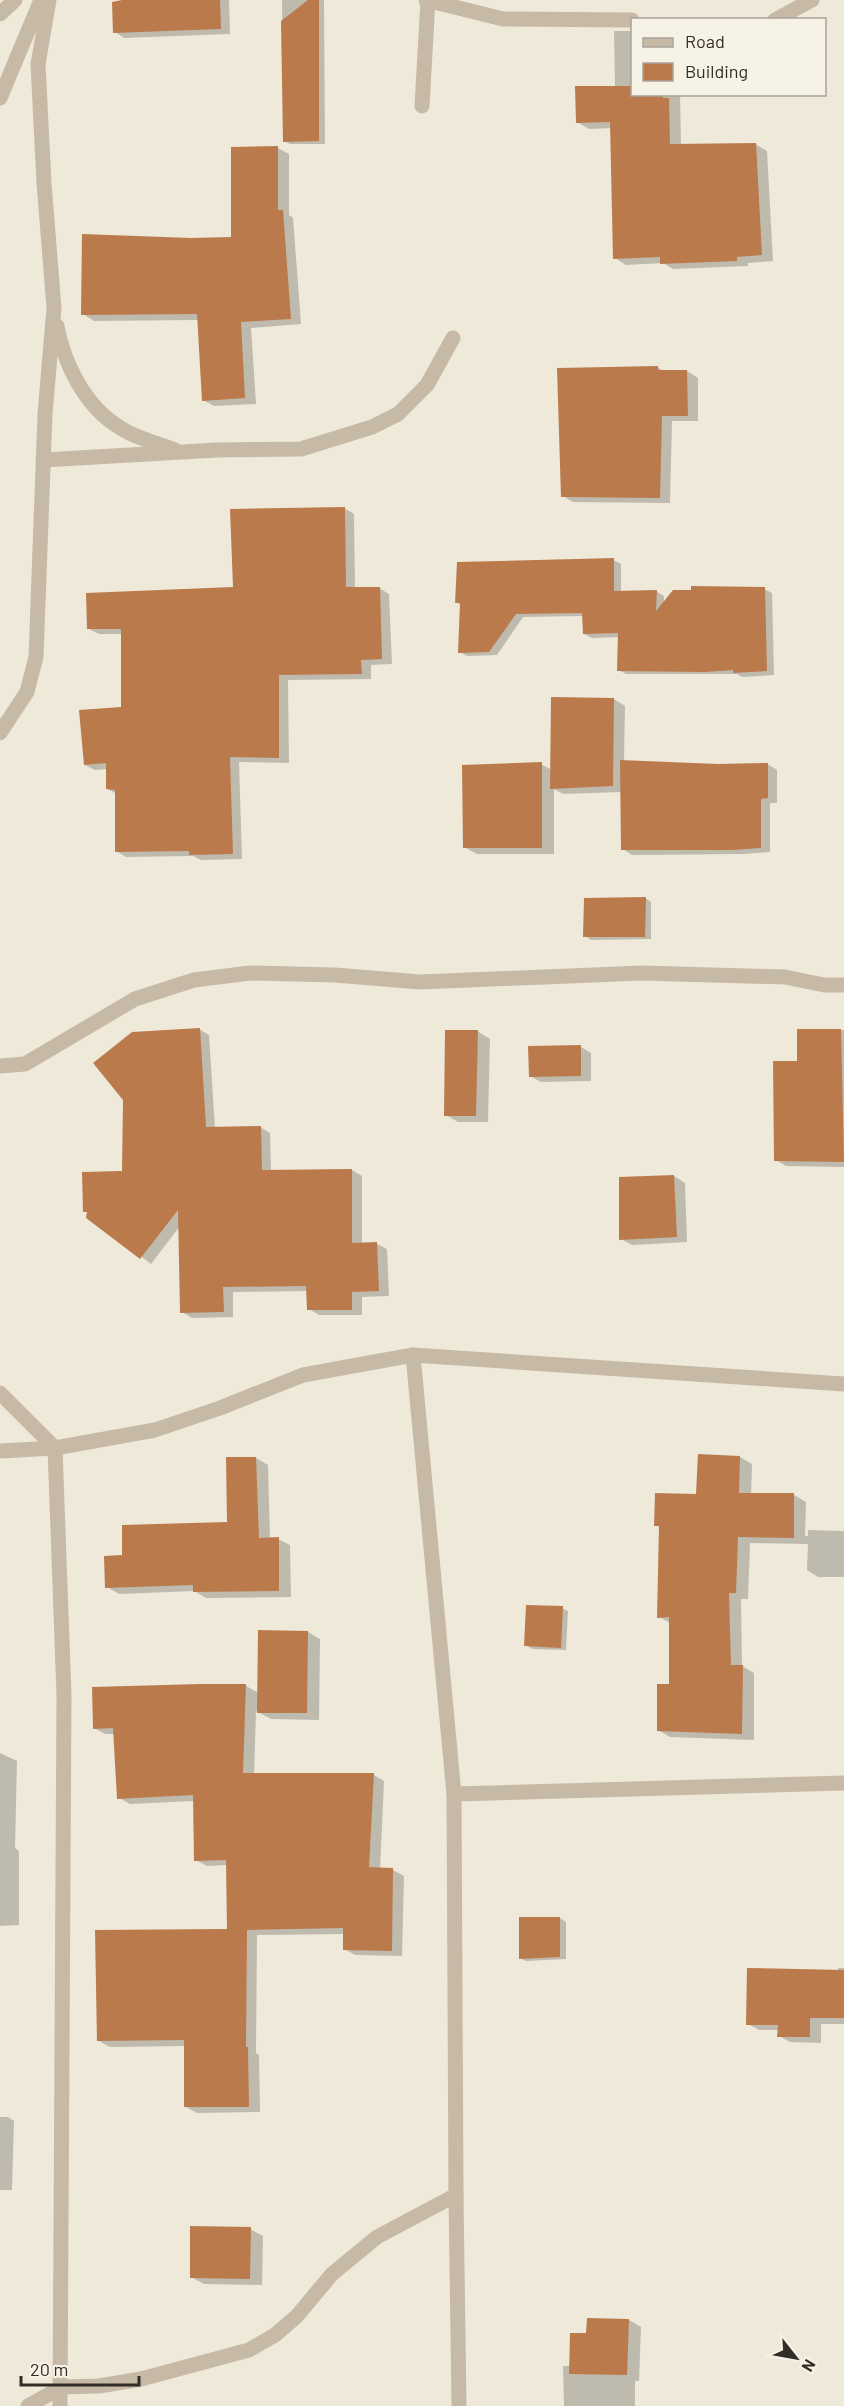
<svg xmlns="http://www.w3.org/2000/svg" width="844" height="2406" font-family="Barlow,sans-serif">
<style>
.shadow{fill:#0003}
.building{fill:#bb7a4c}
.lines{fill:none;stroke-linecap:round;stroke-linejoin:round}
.street{stroke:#c6baa7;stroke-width:15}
</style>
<rect width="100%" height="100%" fill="#efe9da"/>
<g class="shadow">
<polygon points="123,0 229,0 230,34 124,38 115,32"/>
<polygon points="282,0 324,0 325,144 290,144 284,141"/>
<polygon points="614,31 632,31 632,94 680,94 681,145 755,144 767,151 773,261 748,263 748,266 673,269 663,263 626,265 615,258 612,128 589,129 577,122 615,87"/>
<polygon points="232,148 278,148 289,154 289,215 293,218 301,324 251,328 256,404 214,406 203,400 199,320 94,321 83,314 160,238 233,238"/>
<polygon points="657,367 665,372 687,371 698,378 698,421 672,421 670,503 573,502 563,496"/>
<polygon points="344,508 354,514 355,588 379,588 389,594 392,664 371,665 371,679 288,680 289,763 239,762 242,859 201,860 193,856 126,857 116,851 117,794 107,789 108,769 95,770 85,765 123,708 122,634 99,634 89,629 234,589"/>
<polygon points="613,560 621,564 621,592 657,592 664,596 664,604 764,589 772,593 774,675 742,677 737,674 626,674 619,670 619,637 592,638 584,634 584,616 523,617 497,655 467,656 460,652 461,605 456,602"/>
<polygon points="614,699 625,706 624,762 718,765 767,764 777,770 777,803 770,803 770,852 743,854 632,855 623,849 622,792 563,794 554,789 554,854 477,854 464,847 541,764 552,770"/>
<polygon points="645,898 651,902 651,939 591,940 585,936"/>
<polygon points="199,1029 209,1035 215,1128 260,1127 270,1133 271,1171 352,1170 362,1176 362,1244 377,1244 387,1249 389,1296 362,1297 362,1315 319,1315 309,1309 308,1291 233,1292 233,1317 192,1318 182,1312 180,1226 151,1264 88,1217 88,1213 85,1211 124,1172"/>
<polygon points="844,1030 844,1167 786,1166 776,1160 799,1063 799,1031"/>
<polygon points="477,1031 490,1039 488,1122 458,1122 446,1115"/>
<polygon points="581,1047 591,1053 591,1081 541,1082 530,1076"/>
<polygon points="674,1176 685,1183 687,1242 632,1245 621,1239 621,1178"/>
<polygon points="740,1457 752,1464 751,1495 794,1495 806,1502 805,1536 808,1536 808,1530 844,1531 844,1577 818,1577 807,1570 808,1544 750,1543 748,1599 741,1599 742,1666 754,1673 754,1740 670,1737 658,1730 670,1685 670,1623 659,1617 661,1528 656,1525 698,1495"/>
<polygon points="256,1458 268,1465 270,1539 278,1539 290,1545 291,1597 206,1598 194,1591 119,1594 107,1587 228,1523"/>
<polygon points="562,1608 568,1611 566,1650 532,1649 526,1645"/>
<polygon points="308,1632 320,1639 319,1720 271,1719 256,1711 254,1774 374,1775 384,1781 380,1869 393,1870 404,1876 402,1956 355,1955 344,1949 345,1934 257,1935 256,2053 259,2055 260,2112 197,2113 186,2107 185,2046 110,2047 99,2041 229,1930 228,1865 207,1866 196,1860 194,1801 130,1804 119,1798 115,1734 105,1734 94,1728 246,1686 259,1693"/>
<polygon points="0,1753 17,1761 15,1848 19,1851 19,1925 0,1926"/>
<polygon points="560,1918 566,1922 566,1959 526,1961 520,1958"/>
<polygon points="838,1968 844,1968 844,2024 821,2024 821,2043 790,2042 779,2036 779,2030 759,2030 748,2024 838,1971"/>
<polygon points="0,2117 8,2117 14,2121 12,2190 0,2190"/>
<polygon points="250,2229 263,2236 262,2285 204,2284 191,2277"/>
<polygon points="629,2320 641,2327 639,2381 635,2381 635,2406 564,2406 563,2366 571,2366 588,2334"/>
</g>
<g class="building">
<polygon points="122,0 220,0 221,29 113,33 112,2"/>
<polygon points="308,0 319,0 319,141 283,142 281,21"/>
<polygon points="575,86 633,86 633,94 663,94 663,98 669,98 670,144 756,143 762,255 737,257 737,261 660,264 660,257 613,259 610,122 576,123"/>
<polygon points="278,146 278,210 283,210 291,319 241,322 245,398 202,401 197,314 81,315 82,234 191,238 231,237 231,147"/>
<polygon points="658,366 658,370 687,370 688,416 662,416 660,498 561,497 557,368"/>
<polygon points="345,507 346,587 380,587 382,659 361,660 362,674 279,675 279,758 230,757 233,854 189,855 189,851 115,852 115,790 106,789 106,763 84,765 79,710 121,707 121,629 87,629 86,593 233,587 230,509"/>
<polygon points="614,558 614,591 657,590 656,611 673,590 691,590 691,586 765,587 767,671 733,673 733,670 705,672 617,671 618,633 583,634 582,613 516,614 489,652 458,653 460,603 455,603 457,562"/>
<polygon points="551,697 614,698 613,786 550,789"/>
<polygon points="620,760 718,764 768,763 768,798 761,799 761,848 732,850 621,850"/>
<polygon points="542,762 542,848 463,848 462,765"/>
<polygon points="646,897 645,937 583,937 584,898"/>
<polygon points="200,1028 206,1127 261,1126 262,1170 352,1169 352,1243 377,1242 379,1291 352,1292 352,1310 307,1310 306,1286 223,1287 224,1312 180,1313 178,1210 140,1259 86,1218 87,1212 83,1212 82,1172 122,1171 123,1100 93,1063 132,1032"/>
<polygon points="797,1029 841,1029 844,1162 774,1161 773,1061 797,1061"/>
<polygon points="445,1030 478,1030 476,1116 444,1116"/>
<polygon points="581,1045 581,1076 529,1077 528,1046"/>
<polygon points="674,1175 677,1237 619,1240 619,1177"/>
<polygon points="698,1454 740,1456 739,1493 794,1493 794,1538 738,1537 736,1593 729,1593 731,1665 743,1665 742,1734 657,1731 657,1684 669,1684 669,1617 657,1618 659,1526 654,1526 655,1493 696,1494"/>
<polygon points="226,1457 256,1457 259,1538 279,1537 279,1591 193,1592 193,1585 105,1588 104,1556 122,1555 122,1525 227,1522"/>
<polygon points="526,1605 563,1606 561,1648 524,1646"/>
<polygon points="258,1630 308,1631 307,1713 257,1713"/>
<polygon points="200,1684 246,1684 243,1773 374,1773 369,1867 393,1868 392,1951 343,1950 343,1928 247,1930 246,2047 248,2047 249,2107 184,2107 184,2040 97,2041 95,1930 227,1929 226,1860 194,1861 193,1795 117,1799 113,1728 93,1729 92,1687"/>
<polygon points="519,1917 560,1917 560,1957 519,1959"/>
<polygon points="747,1968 844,1970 844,2018 810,2018 810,2037 777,2037 778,2025 746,2025"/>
<polygon points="190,2226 251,2227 250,2279 190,2278"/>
<polygon points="587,2318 629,2319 627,2375 569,2374 570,2333 586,2333"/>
</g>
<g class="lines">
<g class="street">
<polyline points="426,0 503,19 632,20"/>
<polyline points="0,14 15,0"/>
<polyline points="775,20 812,0"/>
<polyline points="0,98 41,0"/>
<polyline points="422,106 428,0"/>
<path d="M57 326C64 364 85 406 119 427 135 438 157 443 175 450"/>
<polyline points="43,460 217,450 301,449 372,427 398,414 427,385 453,338"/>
<polyline points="0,733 27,692 36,657 45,414 54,308 44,183 38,64 49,0"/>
<polyline points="0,1066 25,1064 135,999 194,980 250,973 335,975 420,982 642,973 785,977 824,985 844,985"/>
<polyline points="413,1355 454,1794"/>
<polyline points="0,1393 55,1448 64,1695 60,2406"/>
<polyline points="0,1451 55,1448 155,1430 220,1408 303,1375 413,1355 844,1384"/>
<polyline points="456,2195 459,2406"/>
<polyline points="28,2406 62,2387 99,2386 141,2379 249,2350 275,2335 297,2316 332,2274 377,2237 456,2195 454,1794 844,1783"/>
</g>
</g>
<rect x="631" y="18" width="195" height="78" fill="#f7f2e6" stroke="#a9a39a" stroke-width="1.5"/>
<rect x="643" y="38" width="30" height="9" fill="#c6baa7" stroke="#a9a39a" stroke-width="1.5"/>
<text x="685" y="48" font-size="18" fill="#332d27">Road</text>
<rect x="643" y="63" width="30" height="18" fill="#bb7a4c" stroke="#a9a39a" stroke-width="1.5"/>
<text x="685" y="78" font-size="18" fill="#332d27">Building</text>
<g transform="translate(796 2358) rotate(121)" stroke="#f7f2e6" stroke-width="4.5" paint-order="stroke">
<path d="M0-4.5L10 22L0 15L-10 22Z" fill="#332d27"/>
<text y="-9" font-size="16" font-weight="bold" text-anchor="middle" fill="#332d27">N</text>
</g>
<path d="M21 2376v9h118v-9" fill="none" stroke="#332d27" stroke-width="3"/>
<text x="30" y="2376" font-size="18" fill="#332d27" stroke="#f7f2e6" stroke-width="4.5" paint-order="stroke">20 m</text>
</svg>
